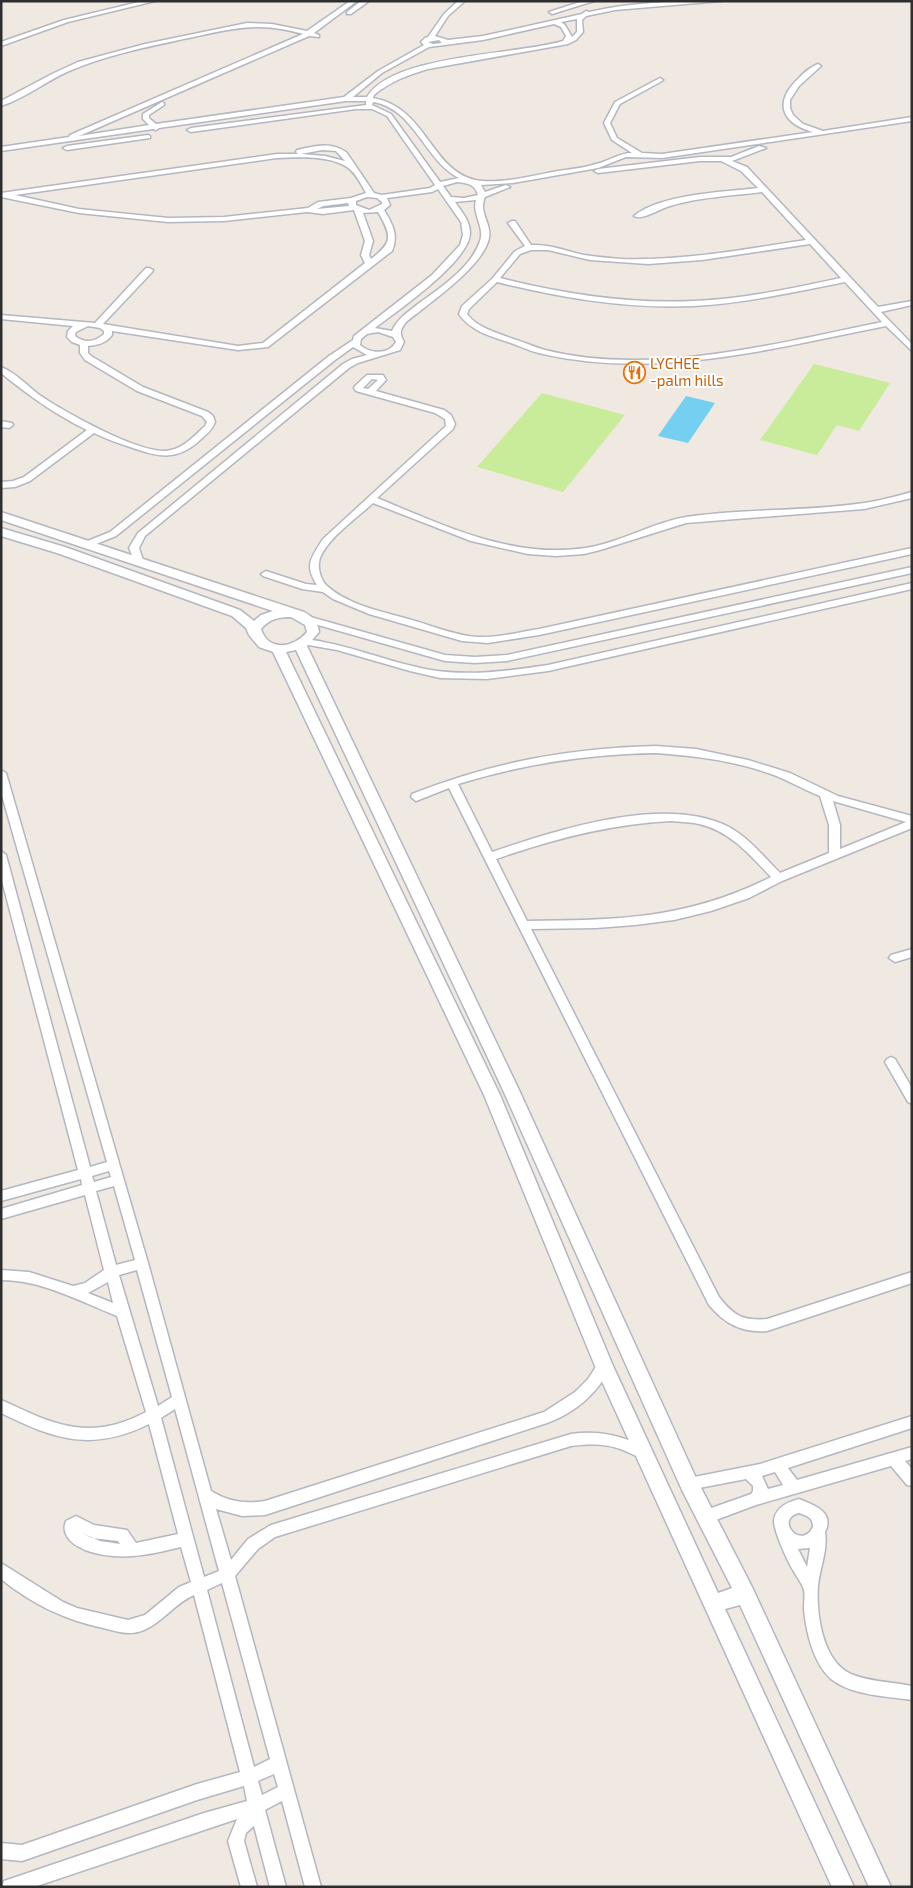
<svg xmlns="http://www.w3.org/2000/svg" width="913" height="1888" font-family="'Exo 2',sans-serif">
<style>
.pitch{fill:#c9ec9a}
.water{fill:#75cff0}
.lines{fill:none;stroke-linecap:round;stroke-linejoin:round}
.street-casing{stroke:#b4b7c1;stroke-width:3}
.secondary-casing{stroke:#b4b7c1;stroke-width:3}
.street{fill:#fff;fill-rule:evenodd}
.secondary{fill:#fff;fill-rule:evenodd}
.labels{text-anchor:middle;dominant-baseline:central;stroke-width:4;stroke-linejoin:round;paint-order:stroke}
.far-food-label{font-size:15px;fill:#c56008;stroke:#fff;text-anchor:start}
</style>
<rect width="100%" height="100%" fill="#efe9e1"/>
<g class="pitch">
<polygon points="814,364 890,383 859,431 837,425 817,455 760,440"/>
<polygon points="542,393 625,415 563,492 477,467"/>
</g>
<polygon class="water" points="686,396 715,403 688,443 658,436"/>
<g class="lines">
<defs>
<g id="street">
<polygon points="143,1 155,1 68,22 1,46 1,42 64,20"/>
<path d="M350 1H357L314 33 319 35V37L309 36 79 136 149 125 143 119V114L162 102 164 103V105L149 115V118L156 124 344 97 378 71 424 45 421 42 425 38 428 37 444 14 458 1H465L448 16 435 36 448 40 483 36 582 14 586 11 589 12C632 2 677 1 721 1L615 10 586 16 582 20 583 32 576 40 568 44 428 69C408 75 391 81 374 95L373 98C426 107 430 169 475 180 497 185 536 175 558 171 571 169 584 168 596 164 609 161 619 153 632 153L612 140 604 123 615 102 660 78 663 80 662 81 620 104 610 123 617 138 642 153 662 154 813 132C780 123 774 101 799 78 804 72 811 67 818 64L821 66 820 67 799 86 790 100V108L793 115 803 124 823 131 912 117V121L662 158 626 157 598 168 513 183 481 185 485 192 506 185 510 187 485 197C478 213 492 223 489 238 484 266 428 304 406 322 400 330 399 333 404 342L400 350 358 363 349 368 145 536 139 548 144 563 142 565H136L129 548 138 533 343 364 352 359 367 355 353 347 335 360 116 536 91 546H85V542L110 532 329 356 353 340 354 336 432 275 460 245 463 235 461 222 438 189 432 192 387 198 390 205 384 210C392 223 399 235 392 251L268 347 238 350 112 331V335C106 343 98 345 88 346V353L91 356 143 387 208 412 213 416 215 422C212 431 204 436 198 442 175 461 159 457 133 448 120 444 106 439 94 433L30 481 15 487 1 488V482L13 481 24 477 87 430C56 415 28 395 1 373V367C14 372 27 385 38 394 61 410 145 458 171 450 185 447 195 435 205 426L207 422 202 416 137 391 85 360 80 353V345L72 342 67 337 68 331 73 326 1 319V315L95 323 146 268H149L153 270 152 272 103 324 238 346 263 343 365 263 361 255 365 241 354 210 323 214 307 212 224 221 168 222 79 213 1 197V193L277 154H298L296 152 297 150C314 146 332 141 347 153L374 193 382 195 430 188 435 185 387 116 372 109H356L191 132 187 130 191 128 366 105V101H346L159 128 156 130 153 129 1 151V147L69 137 70 135 303 34C289 30 274 27 258 27 232 27 205 35 179 40 142 48 104 56 69 71 46 81 26 98 1 106V101L54 73 78 62 145 44 247 23 272 24 307 31ZM577 19V32L572 37 565 25 561 22ZM554 24 561 27 566 36 563 41C517 55 393 54 367 97H353L382 73 429 47 483 40ZM439 40 442 43 433 44 428 42ZM373 102C415 109 424 160 459 178L440 182 391 114 372 105ZM322 150 336 151 345 161 325 156 301 154ZM277 158C298 157 329 155 347 167 356 173 361 184 366 193L351 198 318 202 308 208 224 217 168 218 79 209 15 195ZM457 182C467 183 475 184 478 195L464 198 451 197 443 186ZM367 197 377 198 382 202V204L369 210 356 205V201ZM476 200C472 215 485 227 480 241 471 268 440 288 418 304 408 312 397 319 392 331L375 328C397 311 470 261 470 233 470 221 462 212 455 202ZM348 203 349 206 317 209 323 206ZM378 212C392 236 393 242 371 259L369 255 373 241 363 213ZM88 326 100 328 104 331V334C95 342 85 344 75 336L76 332ZM378 332 393 337 396 342C389 355 370 354 360 345L361 339 367 334Z"/>
<polygon points="361,1 369,1 351,14 347,14 347,12"/>
<polygon points="583,1 594,1 552,14 549,12"/>
<polygon points="148,135 150,136 150,138 67,150 63,148 67,146"/>
<path d="M759 146 766 148 732 161 747 167 878 307 912 301V305L881 312 912 344V351L886 326C774 348 657 380 543 354 532 352 522 347 511 343 493 337 470 331 459 314L462 306 492 279 515 251 525 246 508 223 512 221H515L531 245C550 244 566 251 584 255 596 257 610 258 622 259 685 261 745 249 806 240L762 192C731 196 699 197 670 206 661 208 642 221 634 216 660 194 725 192 758 188L741 171 721 161H700L598 173 594 171 598 169 700 157H731ZM810 244 841 278C793 288 744 299 694 301 628 304 564 294 500 278L520 254 531 250H548L590 260 648 264 702 260ZM497 282C562 298 627 309 694 306 745 303 795 292 845 282L882 322C778 343 651 377 545 350 534 347 524 342 513 339 498 333 477 328 467 314L469 309Z"/>
<path d="M367 375H383L386 380 376 391 444 410 451 415 455 424 453 429 377 498C443 525 512 559 585 548 620 543 651 523 686 517 745 508 805 512 864 503 880 501 896 496 912 492V498L864 509 686 523 600 550 584 554 556 556 528 554 471 541 373 503C357 518 328 538 320 558 317 567 320 579 327 586 351 607 386 612 415 621 436 627 457 636 478 637 499 638 519 632 539 629L912 548V554L539 635 488 643 462 641 369 614 333 599 323 592 302 589 263 576 261 574 266 571 306 584 317 585C304 565 311 558 323 539L446 426 445 419 435 413 356 391 354 388 355 386ZM372 379 378 380 368 389 363 388Z"/>
<polygon points="1,421 12,423 13,425 9,428 1,427"/>
<polygon points="912,567 912,573 507,661 475,663 445,661 304,621 302,619 307,616 445,655 475,657 507,655"/>
<path d="M912 583V589L548 671 487 679 440 678 410 671 337 650 303 644 301 642 306 639C347 644 385 661 425 669 466 677 508 671 548 665Z"/>
<path d="M656 746 696 749 748 760 790 773 838 796 912 816V828L782 881 749 898 711 911 674 920 635 925 596 928 531 929 719 1297C734 1316 743 1321 767 1319L912 1272V1283L767 1331C742 1333 725 1324 709 1305L449 788 416 801 411 797 412 794C493 762 570 748 656 746ZM656 753C697 756 736 761 774 775 790 781 804 790 820 796L829 825V853L780 873C764 857 749 838 729 827 665 794 557 830 492 852L458 784C523 764 588 754 656 753ZM833 801 906 822 840 849V825ZM671 821C680 822 690 822 699 824 730 831 750 855 771 877 688 919 618 920 527 921L496 859C553 839 610 824 671 821Z"/>
<path d="M1 770 6 773 148 1263 211 1491C229 1502 245 1504 265 1501L544 1412 575 1392 588 1379 599 1362 604 1360 609 1362 611 1366C598 1393 575 1413 547 1423L265 1515 242 1516 216 1509 231 1560 248 1539 271 1525 571 1434C600 1430 624 1436 650 1450L652 1454 650 1458 645 1460C637 1457 631 1453 623 1450 606 1443 588 1444 571 1446L275 1537 258 1549 235 1576 321 1887H305L282 1801 265 1810 286 1887H270L254 1826 246 1833 244 1841 257 1887H241L228 1841 237 1819 34 1887H2L4 1881 10 1879 204 1813 247 1801 244 1786 197 1800 22 1861 1 1859V1843L22 1845 197 1784 240 1772 194 1595C175 1603 163 1622 144 1630 130 1636 118 1632 103 1628 65 1620 32 1604 1 1579V1563L63 1602 77 1608 128 1620 145 1615 179 1587 191 1582 181 1547C148 1555 118 1562 85 1550 80 1547 73 1545 69 1539 65 1534 63 1528 66 1521L76 1516 94 1525 127 1530 136 1543 178 1534 149 1424C92 1452 56 1440 1 1413V1400C11 1404 20 1409 30 1413 72 1432 105 1434 146 1412L117 1316C79 1301 42 1280 1 1280V1270L29 1272 73 1286 85 1283 104 1270 85 1195 1 1219V1209L82 1185 81 1179 1 1201V1191L78 1170 1 877V851L6 855 90 1167 107 1162 1 792ZM109 1171 111 1177 94 1182 92 1176ZM114 1186 135 1260 116 1265 96 1191ZM137 1270 172 1397 158 1406 119 1275ZM108 1282 113 1303 88 1293ZM175 1409 219 1571 204 1577 161 1418ZM82 1533 92 1538 118 1541 120 1544 100 1541ZM222 1583 270 1759 254 1767 207 1590ZM274 1774 278 1787 262 1795 258 1781Z"/>
<polygon points="912,949 912,957 895,962 889,958 891,955"/>
<polygon points="891,1057 895,1059 912,1088 912,1104 908,1102 885,1062 887,1059"/>
<path d="M912 1416V1428L788 1468 797 1480 912 1447V1459L905 1461 912 1469V1486L907 1485 891 1466 756 1505 705 1524 700 1522 698 1517 700 1512 751 1494 753 1491V1486L746 1479 689 1490 684 1489 682 1484 684 1479 689 1478 760 1464ZM775 1472 783 1485 768 1489 762 1476Z"/>
<path d="M799 1499C814 1505 835 1512 825 1532 828 1549 820 1568 818 1585 816 1613 822 1661 851 1674 870 1682 892 1682 912 1686V1700C886 1696 853 1696 831 1679 813 1663 806 1631 804 1609 804 1603 805 1595 804 1590 802 1583 796 1576 793 1570 787 1560 773 1529 774 1520 776 1507 788 1502 799 1499ZM799 1513C807 1516 813 1517 813 1527 801 1551 774 1519 799 1513ZM810 1548 807 1567 798 1549Z"/>
</g>
<path id="secondary" d="M1 512 304 612C312 616 318 622 319 632L307 646 519 1090 696 1478 752 1587 891 1887H869L740 1605 725 1609 854 1887H832L595 1366 484 1095 273 652 259 647 249 635 246 628 232 616 57 553 1 536V528L65 547 240 610 254 621 261 615 273 611 1 520ZM291 617 305 625 307 632C294 648 268 652 261 629 269 619 279 617 291 617ZM296 650 503 1090 682 1490 732 1588 718 1593 613 1366 500 1095 286 652Z"/>
</defs>
<use href="#street" class="street-casing"/>
<use href="#secondary" class="secondary-casing"/>
<use href="#street" class="street"/>
<use href="#secondary" class="secondary"/>
</g>
<defs>
<symbol id="restaurant-ring" viewBox="-11 -11 22 22"><circle r="9.5" fill="#fff" stroke="#e8710a" stroke-width="1.5"/><path d="M-5-6h1v4h1v-4h1v4h1v-4h1v5L-1.5 .5V6h-2V.5L-5-1ZM5-6V6H3V1.5H1.5Q1.5-4 5-6Z" fill="#e8710a"/></symbol>
</defs>
<g fill-rule="evenodd">
<use href="#restaurant-ring" x="622" y="360" width="25" height="25"/>
</g>
<g class="labels">
<g class="far-food-label">
<text x="650" y="363">LYCHEE<tspan x="650" dy="17">-palm hills</tspan></text>
</g>
</g>
<rect width="913" height="1888" fill="none" stroke="#2e2e2e" stroke-width="5"/>
</svg>
